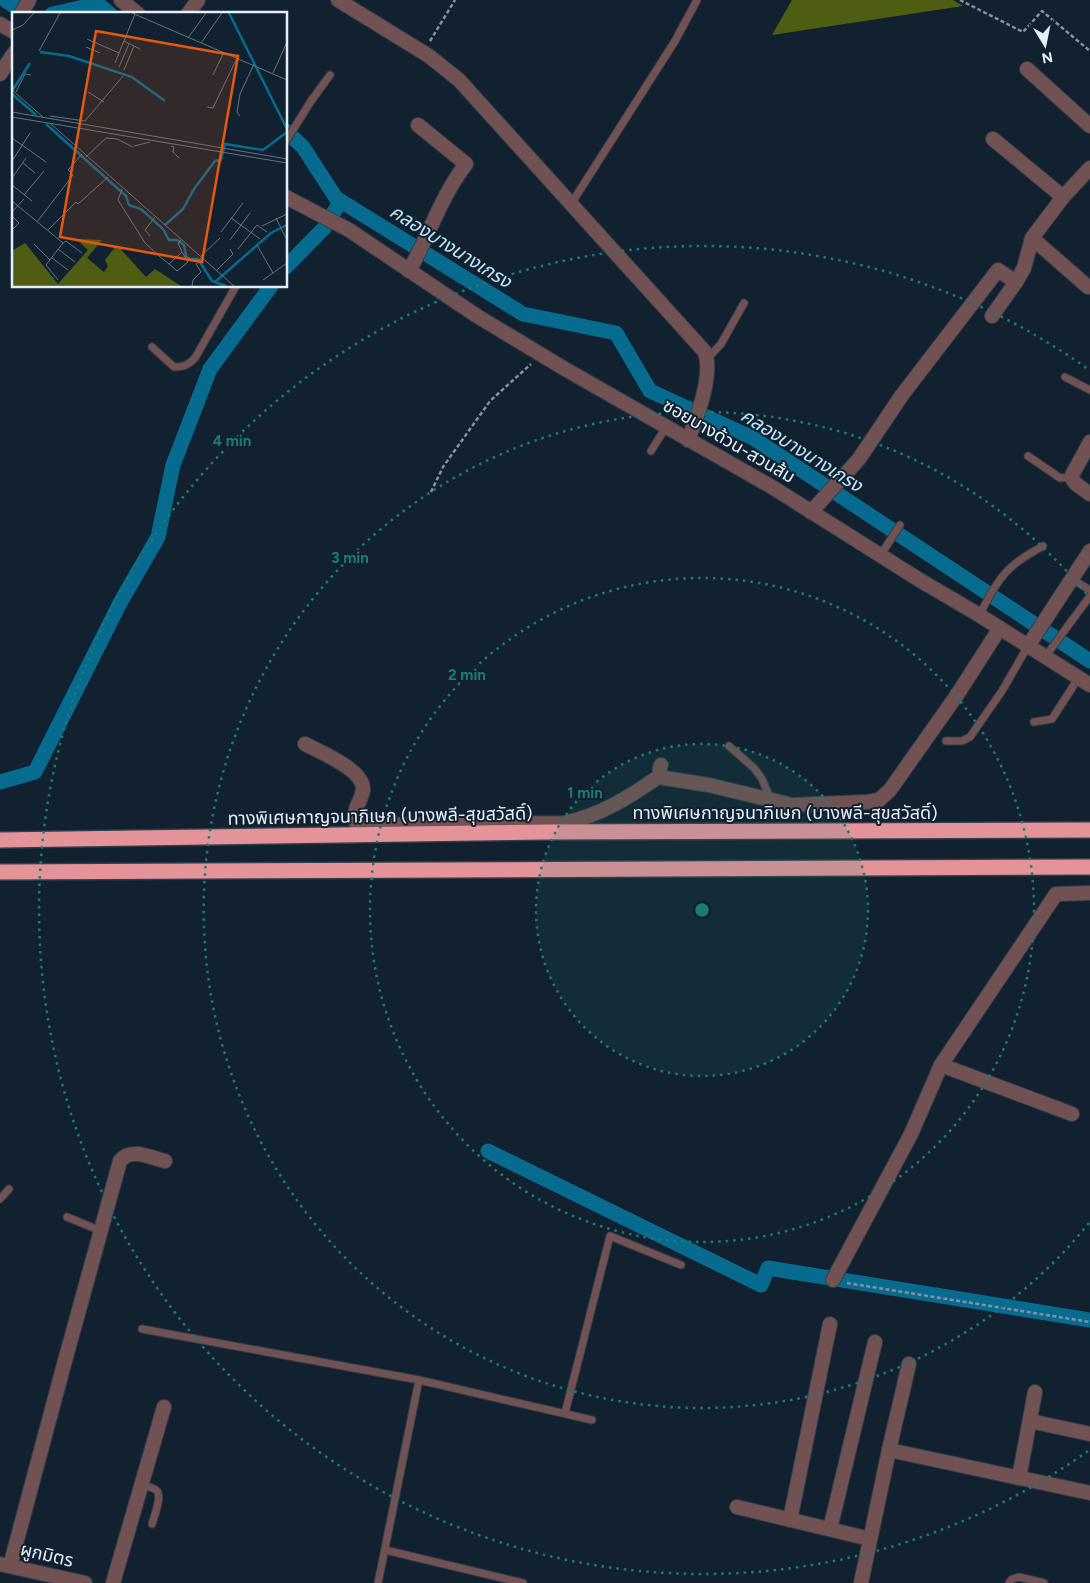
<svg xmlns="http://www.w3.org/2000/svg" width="1090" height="1583" font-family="Figtree,'Noto Sans Thai',sans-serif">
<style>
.forest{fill:#4f5d12}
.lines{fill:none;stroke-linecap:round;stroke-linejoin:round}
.canal{stroke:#076b8f;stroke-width:15}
.service-casing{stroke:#303e4c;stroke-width:9}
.minor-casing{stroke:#303e4c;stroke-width:16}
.motorway-casing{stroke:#303e4c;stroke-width:18}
.path{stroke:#85929e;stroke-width:2.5;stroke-dasharray:4 2.5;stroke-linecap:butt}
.service{stroke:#715152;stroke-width:7}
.minor{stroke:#715152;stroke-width:14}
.motorway{stroke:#e49398;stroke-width:15}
.ring{fill:none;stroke:#1a7c75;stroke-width:2.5;stroke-dasharray:2.5 5}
.labels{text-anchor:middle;stroke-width:4;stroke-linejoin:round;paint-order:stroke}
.street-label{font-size:18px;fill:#e5eff9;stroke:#122130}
.water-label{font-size:19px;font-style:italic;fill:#bce5fa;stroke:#122130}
.inset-river{fill:none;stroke:#076b8f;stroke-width:2.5}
.inset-road{fill:none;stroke:#667380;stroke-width:1}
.view{fill:#e8590c;fill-opacity:0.15;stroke:#e8590c;stroke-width:2.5}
.inset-edge{fill:none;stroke:#e5eff9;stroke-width:2.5}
.centre{fill:#1a7c75;stroke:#122130;stroke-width:2.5}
.ring-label{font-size:15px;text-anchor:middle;font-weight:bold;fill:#1a7c75;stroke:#122130;stroke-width:4;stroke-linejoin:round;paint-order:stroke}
</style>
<rect width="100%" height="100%" fill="#122130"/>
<path class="forest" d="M 792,0 L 953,0 L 963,6 L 772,35 Z"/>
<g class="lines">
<g class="canal">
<path d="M 5,0 L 26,14"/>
<path d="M 52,14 L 98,4 L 110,14"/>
<path d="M 286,131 L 303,147 L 336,198 L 523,314 L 616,333 L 650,391 L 753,438 L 1090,661"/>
<path d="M 286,267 L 324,228 L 341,201"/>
<path d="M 0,782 L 35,772 L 120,603 L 158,537 L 173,465 L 210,369 L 271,286"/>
<path d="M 488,1151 L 761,1285 L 768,1268 L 1090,1320"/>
</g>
<defs>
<g id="service">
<path d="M 286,141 L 311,101 L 330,75"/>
<path d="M 571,204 L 675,41 L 697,0"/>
<path d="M 152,347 L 174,367 C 184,367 188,365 195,358 L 236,286"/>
<path d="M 707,359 L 721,344 L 744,303"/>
<path d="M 1065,377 L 1090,390"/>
<path d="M 651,451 L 666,427"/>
<path d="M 1028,456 L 1060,478 L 1071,477"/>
<path d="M 880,556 L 900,525"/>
<path d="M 1072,579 L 1090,590"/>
<path d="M 979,615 C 985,605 990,594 997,584 C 1008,566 1025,556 1043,546"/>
<path d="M 1045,657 L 1090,596"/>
<path d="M 1034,722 L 1052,719 L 1079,677"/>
<path d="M 946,741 L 962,741 L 970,737 L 1002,691 L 1028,646"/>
<path d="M 729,746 L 754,768 L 762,779 L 771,800"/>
<path d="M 0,1199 L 9,1189"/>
<path d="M 67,1217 L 101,1231"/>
<path d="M 142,1329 L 419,1380 L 592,1420"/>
<path d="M 565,1413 L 610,1236 L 681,1265"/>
<path d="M 142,1485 C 146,1487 154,1487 157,1491 C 162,1497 154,1517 152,1524"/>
<path d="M 385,1550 L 523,1583"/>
<path d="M 378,1583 L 419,1380"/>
<path d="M 1009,1583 L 1012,1579 L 1019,1577 L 1044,1583"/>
</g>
<g id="minor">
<path d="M 121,0 L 138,14"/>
<path d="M 338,0 L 429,56 L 459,80 L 705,352 C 713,375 697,418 688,440"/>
<path d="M 21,14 L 29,0"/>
<path d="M 188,14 L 198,0"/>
<path d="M 0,24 L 14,32"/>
<path d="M 1027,69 L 1090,126"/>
<path d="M 0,74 L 14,53"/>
<path d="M 993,139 L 1063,197"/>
<path d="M 286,197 L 349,230 L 477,316 L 565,369 L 772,487 L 918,579 L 979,615 L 1090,685"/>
<path d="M 1032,238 L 1088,287"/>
<path d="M 409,271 C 429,236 441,196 466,164 L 418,125"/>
<path d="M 992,316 L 1016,282"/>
<path d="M 1090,442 L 1071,477 L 1076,484 L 1090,494"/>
<path d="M 811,512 L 859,459 L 902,395 L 998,270 L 1016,282 L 1024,268 L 1032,238 L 1063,197 L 1090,168"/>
<path d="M 1028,646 L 1090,551"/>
<path d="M 305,744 C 320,752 365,770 363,790 C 361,803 352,808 356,823 L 361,825 L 564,823 C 600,816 631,796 661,775"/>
<path d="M 661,765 C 659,771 659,774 664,778 L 709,785 L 792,805 L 867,802 L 879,800 L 890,790 L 957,695 L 1000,628"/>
<path d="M 941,1065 L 1072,1114"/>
<path d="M 833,1280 L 911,1134 L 941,1065 L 1056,894 L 1090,893"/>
<path d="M 1030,1421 L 1090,1434"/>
<path d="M 889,1450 L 1090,1493"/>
<path d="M 1019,1478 L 1035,1392"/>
<path d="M 737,1507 L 870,1539"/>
<path d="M 790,1520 L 830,1324"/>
<path d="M 830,1529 L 875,1342"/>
<path d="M 0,1564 L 85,1583"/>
<path d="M 10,1566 L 63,1368 L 120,1161 C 131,1147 151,1158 165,1161"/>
<path d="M 113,1583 L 164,1407"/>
<path d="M 861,1583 L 889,1450 L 909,1364"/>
</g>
<g id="motorway">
<path d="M 0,840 L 546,832 L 1090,830"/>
<path d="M 0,872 L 1090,867"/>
</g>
</defs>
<use href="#service" class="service-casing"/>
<use href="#minor" class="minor-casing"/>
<use href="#motorway" class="motorway-casing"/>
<g class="path">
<path d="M 960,0 L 1023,32 L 1042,11 L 1090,51"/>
<path d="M 430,41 L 455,0"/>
<path d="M 431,492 L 443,467 L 490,401 L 531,364"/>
<path d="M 847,1283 L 1090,1322"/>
</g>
<use href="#service" class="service"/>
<use href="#minor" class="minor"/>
<use href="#motorway" class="motorway"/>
</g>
<circle cx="702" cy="910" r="166" fill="#1a7c75" fill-opacity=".12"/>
<g class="ring">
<circle cx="702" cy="910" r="166"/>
<circle cx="702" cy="910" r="332"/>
<path d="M1089 1223A498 498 0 1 1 1089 597"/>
<path d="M1088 1451A664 664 0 1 1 1088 369"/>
</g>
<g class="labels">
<g class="street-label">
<text transform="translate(729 441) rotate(30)" y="6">ซอยบางด้วน-สวนส้ม</text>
<text x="785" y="819">ทางพิเศษกาญจนาภิเษก (บางพลี-สุขสวัสดิ์)</text>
<text transform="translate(380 816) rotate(-1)" y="6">ทางพิเศษกาญจนาภิเษก (บางพลี-สุขสวัสดิ์)</text>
<text transform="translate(47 1555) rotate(13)" y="6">ผูกมิตร</text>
</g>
<g class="water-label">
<text transform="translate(451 246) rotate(32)" y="7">คลองบางนางเกรง</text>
<text transform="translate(802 450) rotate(32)" y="7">คลองบางนางเกรง</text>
</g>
</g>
<g transform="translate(12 12)">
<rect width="275" height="275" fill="#122130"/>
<path d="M 64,227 L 90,228 L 75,246 L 92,260 L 96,254 L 93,248 L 105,233 L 134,265 L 143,257 L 169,274 L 0,274 L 0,239 L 13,231 L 46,272 L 76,238 Z" fill="#4f5d12"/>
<path class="inset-river" d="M 217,1 L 275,117M 28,40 L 57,44 L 120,65 L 153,89M 0,79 L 18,51M 0,82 L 24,103M 34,112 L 114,184 L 117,193 L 129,197 L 151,217 L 157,228 L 165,228 L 172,233 L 174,244 L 177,247 L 186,247 L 200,269 L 214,274M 153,213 L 171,197 L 182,177 L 203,149 L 209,148 L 213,132 L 251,138 L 275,120M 203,270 L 259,221 L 275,213"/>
<path class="inset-road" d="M 120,1 L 275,68M 0,18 L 11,13 L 22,1M 176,26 L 194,1M 75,27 L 107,41M 112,29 L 128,37M 189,31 L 210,1M 74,35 L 88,41M 27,39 L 48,1M 103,51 L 123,2M 107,55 L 117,32M 112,58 L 122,34M 261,61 L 275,30M 201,63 L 212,40M 0,78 L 31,105M 4,80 L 13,62 L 19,63M 76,80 L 92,90M 195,95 L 201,96 L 225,46M 0,100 L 275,147M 38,104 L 73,109 L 111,64M 228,104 L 225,100 L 228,82 L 242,52M 0,105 L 275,151M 39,112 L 222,274M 0,126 L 34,150M 122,134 L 138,130M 159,134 L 162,135 L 161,140 L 167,146M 74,145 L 94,126 L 105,127 L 121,135M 0,149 L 18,121M 11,151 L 23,161M 0,166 L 14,146M 0,173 L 20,189M 110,177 L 106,188 L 133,231 L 147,244 L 157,252 L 165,259 L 176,250 L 170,240 L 157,252M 12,183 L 32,159M 0,189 L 51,231 L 34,253 L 46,268M 0,200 L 12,187M 0,204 L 7,211 L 0,218M 219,206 L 248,227M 264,206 L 275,228M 25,210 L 61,163 L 56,158 L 70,142M 250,214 L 275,202M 36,218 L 64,190 L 66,192 L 96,165M 209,220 L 231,191M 138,224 L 133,218 L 143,205M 170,227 L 166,231 L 170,240M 218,228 L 238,201M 51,231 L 54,229 L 70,241M 22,232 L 38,248M 245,233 L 261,261M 46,237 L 63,250M 226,237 L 245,213 L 255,220M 188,245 L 208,226M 40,246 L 56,258M 204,259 L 221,242 L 218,237M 251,268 L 275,251M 180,274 L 181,268 L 189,260 L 184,252 L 189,246"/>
<path class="view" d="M 84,19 L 226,44 L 190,250 L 48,225 Z"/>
<rect width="275" height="275" class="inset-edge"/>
</g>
<circle cx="702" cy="910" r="8" class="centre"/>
<g class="ring-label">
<text x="232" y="446">4 min</text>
<text x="350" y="563">3 min</text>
<text x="467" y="680">2 min</text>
<text x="585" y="798">1 min</text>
</g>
<g transform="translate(1045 45) rotate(170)" stroke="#122130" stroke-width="4" paint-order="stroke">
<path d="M0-4L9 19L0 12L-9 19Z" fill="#e5eff9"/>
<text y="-8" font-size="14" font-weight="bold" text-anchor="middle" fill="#e5eff9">N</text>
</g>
</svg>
